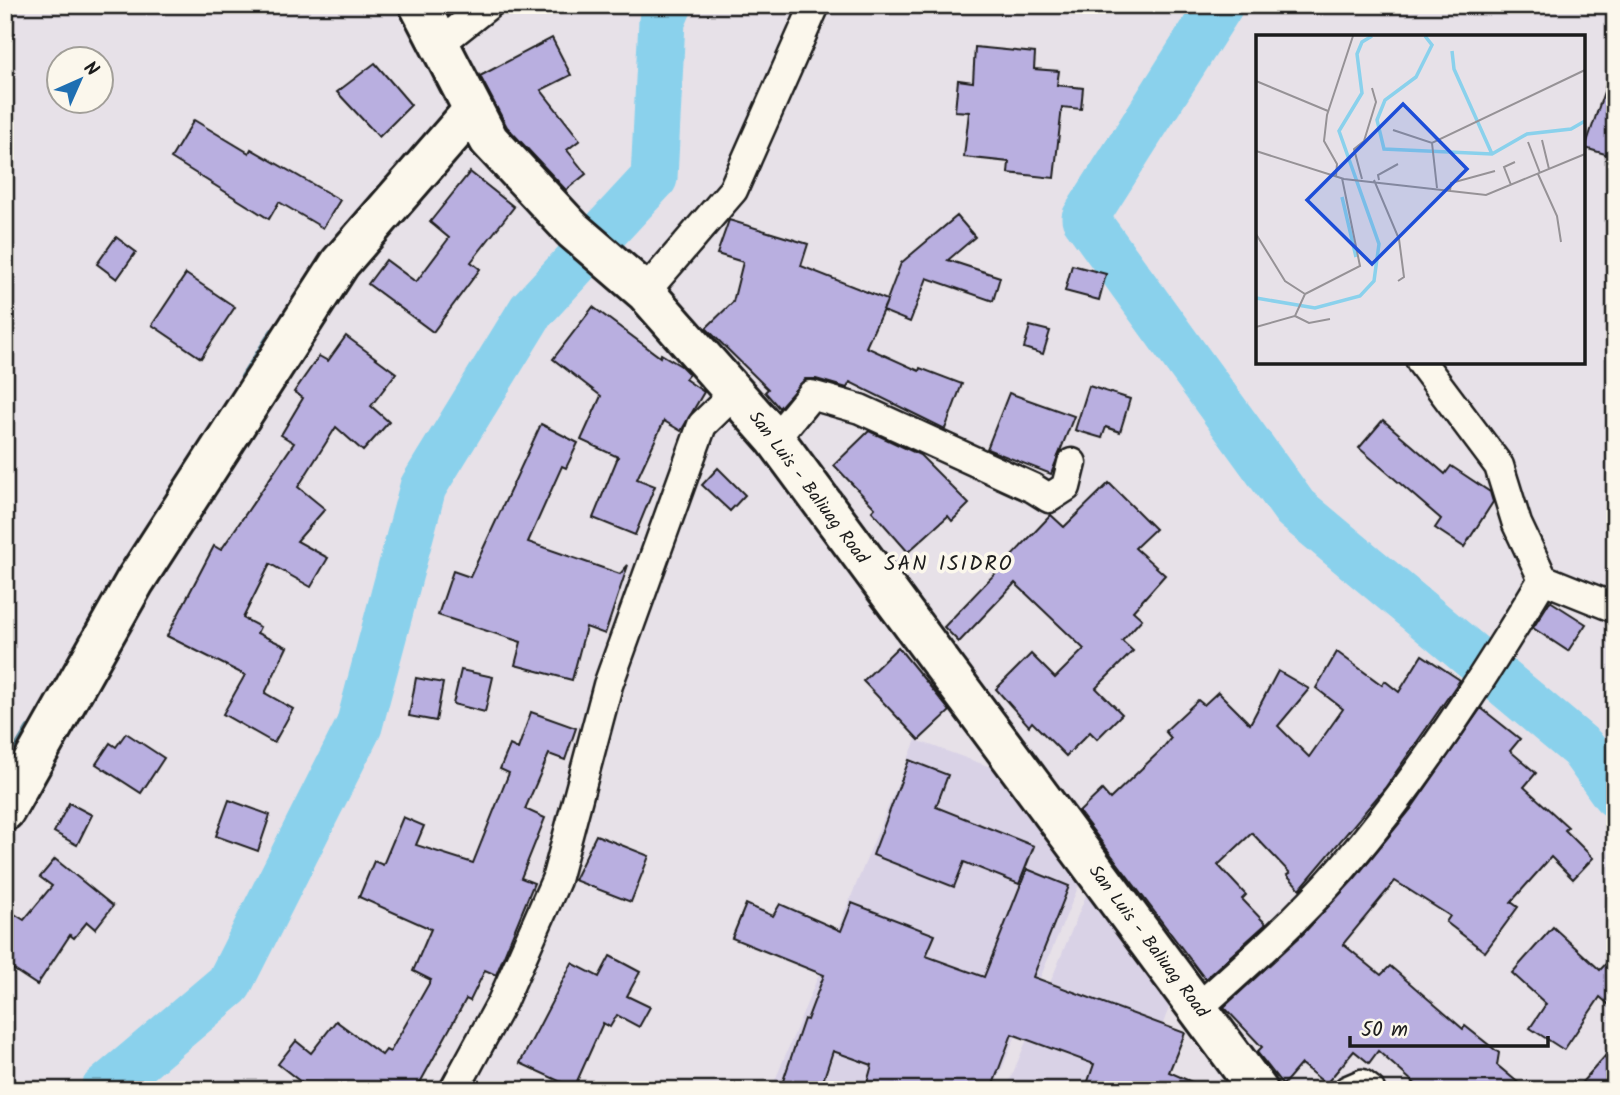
<svg xmlns="http://www.w3.org/2000/svg" width="1620" height="1095" font-family="Kalam,sans-serif">
<style>
.built{fill:#d9d2e6}
.lines{fill:none;stroke-linecap:round;stroke-linejoin:round}
.stream{stroke:#5e8999;stroke-width:8}
.river{stroke:#8ad1ec;stroke-width:47}
.building{fill:#b9afe0;stroke:#1c1c1c;stroke-width:2}
.street-casing{stroke:#1c1c1c;stroke-width:33}
.secondary-casing{stroke:#1c1c1c;stroke-width:44}
.street{stroke:#fbf7ec;stroke-width:28}
.secondary{stroke:#fbf7ec;stroke-width:38}
.labels{text-anchor:middle;stroke-width:7;stroke-linejoin:round;paint-order:stroke}
.street-label{font-size:18px;fill:#1c1c1c;stroke:#fbf7ec}
.quarter-label{font-size:21px;letter-spacing:2px;fill:#1c1c1c;stroke:#fbf7ec}
.inset-river{fill:none;stroke:#8ad1ec;stroke-width:3.5}
.inset-road{fill:none;stroke:#969296;stroke-width:2}
.view{fill:#1d4ed8;fill-opacity:0.15;stroke:#1d4ed8;stroke-width:3.5}
.inset-edge{fill:none;stroke:#1c1c1c;stroke-width:3.5}
</style>
<rect width="100%" height="100%" fill="#e7e1e8"/>
<filter id="ink" filterUnits="userSpaceOnUse"><feTurbulence type="fractalNoise" baseFrequency=".0143" numOctaves="2"/><feDisplacementMap in="SourceGraphic" scale="14" xChannelSelector="R" yChannelSelector="G"/><feConvolveMatrix kernelMatrix="1 2 1 2 8 2 1 2 1" color-interpolation-filters="sRGB"/></filter>
<g filter="url(#ink)">
<g class="built">
<path d="M 916,740 L 996,769 L 1082,878 L 993,1090 L 771,1090 Z"/>
<path d="M 1089,888 L 1176,989 L 1138,1090 L 1006,1090 Z"/>
</g>
<g class="lines">
<g class="stream">
<path d="M 244,377 L 273,332"/>
<path d="M 5,769 L 29,729"/>
</g>
<g class="river">
<path d="M 1220,5 L 1085,218 L 1295,508 L 1582,748 L 1615,794"/>
<path d="M 104,1090 L 229,984 L 359,726 L 423,487 L 531,311 L 654,178 L 662,21 L 669,5"/>
</g>
</g>
<g class="building">
<path d="M 552,38 L 571,75 L 541,90 L 580,140 L 567,150 L 586,174 L 566,190 L 507,127 L 480,76 Z"/>
<path d="M 975,47 L 1035,53 L 1034,69 L 1059,71 L 1057,85 L 1083,88 L 1081,109 L 1062,107 L 1054,178 L 1008,173 L 1009,162 L 964,157 L 969,112 L 955,111 L 958,80 L 973,82 Z"/>
<path d="M 375,63 L 411,105 L 379,137 L 337,92 Z"/>
<path d="M 1611,71 L 1615,71 L 1615,157 L 1585,148 Z"/>
<path d="M 194,120 L 249,153 L 251,149 L 340,200 L 323,228 L 279,202 L 269,219 L 171,158 Z"/>
<path d="M 470,172 L 514,207 L 471,262 L 480,269 L 433,332 L 368,284 L 386,260 L 416,282 L 449,238 L 430,222 Z"/>
<path d="M 957,216 L 975,237 L 948,260 L 1000,277 L 993,301 L 927,278 L 910,322 L 883,311 L 887,301 L 866,347 L 919,371 L 920,368 L 962,384 L 945,429 L 850,382 L 847,388 L 816,379 L 805,379 L 779,408 L 765,392 L 768,389 L 706,328 L 733,302 L 743,262 L 717,254 L 729,220 L 808,244 L 801,266 L 887,300 L 901,263 Z"/>
<path d="M 116,237 L 136,252 L 117,279 L 97,264 Z"/>
<path d="M 1072,265 L 1106,274 L 1099,300 L 1065,291 Z"/>
<path d="M 186,274 L 235,307 L 201,358 L 152,325 Z"/>
<path d="M 593,307 L 660,357 L 661,354 L 681,366 L 689,374 L 685,379 L 704,392 L 681,431 L 664,421 L 637,479 L 655,486 L 635,535 L 593,518 L 618,457 L 581,440 L 601,396 L 553,359 Z"/>
<path d="M 1030,326 L 1050,331 L 1043,354 L 1024,348 Z"/>
<path d="M 346,336 L 396,373 L 371,406 L 389,422 L 363,451 L 336,427 L 298,487 L 325,509 L 297,541 L 328,558 L 311,587 L 270,564 L 243,618 L 260,627 L 257,633 L 287,647 L 265,693 L 293,709 L 274,743 L 223,714 L 245,675 L 167,636 L 214,546 L 221,550 L 294,443 L 281,435 L 303,398 L 294,392 L 319,356 L 328,361 Z"/>
<path d="M 1089,386 L 1130,399 L 1120,432 L 1106,427 L 1102,438 L 1075,430 Z"/>
<path d="M 1009,393 L 1074,416 L 1051,474 L 987,449 Z"/>
<path d="M 1383,420 L 1445,474 L 1451,466 L 1490,492 L 1493,502 L 1464,547 L 1435,528 L 1441,519 L 1359,448 Z"/>
<path d="M 541,424 L 578,443 L 566,468 L 562,466 L 528,542 L 620,574 L 628,565 L 605,634 L 586,627 L 572,680 L 515,665 L 521,642 L 438,615 L 453,571 L 470,577 Z"/>
<path d="M 869,431 L 920,455 L 969,504 L 952,521 L 948,516 L 908,552 L 872,511 L 875,508 L 834,465 Z"/>
<path d="M 718,468 L 745,495 L 730,511 L 702,485 Z"/>
<path d="M 1109,483 L 1155,529 L 1135,548 L 1165,575 L 1133,611 L 1142,619 L 1122,641 L 1133,651 L 1096,688 L 1122,714 L 1097,739 L 1090,732 L 1066,756 L 1032,722 L 1029,726 L 996,689 L 1031,654 L 1055,678 L 1084,649 L 1015,583 L 959,642 L 944,627 L 1051,515 L 1064,527 Z"/>
<path d="M 1550,601 L 1586,624 L 1568,651 L 1533,628 Z"/>
<path d="M 898,647 L 950,711 L 919,740 L 863,681 Z"/>
<path d="M 1337,652 L 1382,685 L 1385,681 L 1399,692 L 1422,655 L 1460,680 L 1385,788 L 1300,889 L 1287,875 L 1290,873 L 1252,833 L 1218,865 L 1246,895 L 1242,899 L 1266,924 L 1205,979 L 1079,812 L 1102,790 L 1110,799 L 1162,749 L 1171,738 L 1165,731 L 1198,700 L 1204,705 L 1218,692 L 1250,724 L 1278,671 L 1309,689 L 1278,726 L 1309,757 L 1343,709 L 1316,688 Z"/>
<path d="M 461,670 L 493,677 L 485,712 L 453,704 Z"/>
<path d="M 416,678 L 443,683 L 436,721 L 409,716 Z"/>
<path d="M 1481,708 L 1520,739 L 1510,751 L 1536,773 L 1524,787 L 1568,827 L 1565,830 L 1593,858 L 1573,879 L 1551,857 L 1511,902 L 1518,907 L 1485,952 L 1446,922 L 1450,916 L 1395,881 L 1343,944 L 1381,975 L 1390,966 L 1463,1029 L 1465,1026 L 1499,1053 L 1497,1065 L 1527,1090 L 1422,1090 L 1378,1051 L 1369,1063 L 1354,1051 L 1326,1084 L 1301,1064 L 1283,1085 L 1257,1052 L 1262,1047 L 1224,1007 L 1303,934 L 1355,878 L 1411,809 Z"/>
<path d="M 531,712 L 576,728 L 565,760 L 549,754 L 525,809 L 545,818 L 521,878 L 534,883 L 496,975 L 485,970 L 470,1001 L 466,999 L 416,1090 L 311,1090 L 278,1064 L 296,1041 L 311,1053 L 336,1021 L 382,1055 L 386,1050 L 390,1052 L 431,980 L 413,971 L 431,929 L 359,897 L 374,861 L 383,865 L 403,817 L 424,826 L 416,845 L 473,863 L 509,773 L 500,769 L 510,745 L 518,749 Z"/>
<path d="M 126,733 L 164,758 L 141,793 L 96,764 L 110,743 L 116,747 Z"/>
<path d="M 909,760 L 948,775 L 936,807 L 1034,846 L 1019,884 L 964,862 L 954,887 L 873,855 Z"/>
<path d="M 229,800 L 270,815 L 258,851 L 216,836 Z"/>
<path d="M 69,803 L 92,815 L 77,845 L 54,832 Z"/>
<path d="M 596,835 L 649,856 L 631,902 L 574,880 Z"/>
<path d="M 55,859 L 113,906 L 95,929 L 87,922 L 74,938 L 70,935 L 37,985 L 5,964 L 5,908 L 24,920 L 52,886 L 40,877 Z"/>
<path d="M 1027,869 L 1069,886 L 1033,977 L 1185,1033 L 1169,1072 L 1210,1090 L 1085,1090 L 1094,1064 L 1012,1034 L 991,1090 L 865,1090 L 872,1065 L 833,1051 L 820,1090 L 780,1090 L 804,1019 L 807,1020 L 824,975 L 732,938 L 746,904 L 773,916 L 780,904 L 841,931 L 852,903 L 935,935 L 926,956 L 984,977 Z"/>
<path d="M 1553,927 L 1600,970 L 1615,954 L 1615,1010 L 1600,997 L 1564,1050 L 1530,1028 L 1546,1004 L 1512,973 Z"/>
<path d="M 610,956 L 640,972 L 627,996 L 650,1007 L 639,1027 L 617,1015 L 610,1027 L 603,1023 L 574,1088 L 520,1063 L 572,963 L 599,977 Z"/>
<path d="M 1615,1045 L 1615,1090 L 1575,1090 Z"/>
</g>
<g class="lines">
<defs>
<g id="street">
<path d="M 439,44 L 488,5"/>
<path d="M 645,292 L 733,190 L 815,5"/>
<path d="M 1421,362 L 1499,466 L 1517,524 L 1543,579 L 1615,608"/>
<path d="M 775,439 L 811,395 L 860,409 L 1033,488 L 1049,498 L 1066,487 L 1072,463"/>
<path d="M 1199,1007 C 1249,963 1300,917 1343,867 C 1419,778 1483,679 1543,579"/>
<path d="M 454,1090 L 502,1002 L 556,880 L 608,685 L 702,425 L 736,392"/>
<path d="M 1348,1090 L 1362,1084 L 1370,1090"/>
</g>
<g id="secondary">
<path d="M 419,5 L 489,140 L 573,230 L 645,292 L 775,439 L 1258,1090"/>
<path d="M 5,811 L 135,581 L 340,263 L 473,110"/>
</g>
</defs>
<use href="#street" class="street-casing"/>
<use href="#secondary" class="secondary-casing"/>
<use href="#street" class="street"/>
<use href="#secondary" class="secondary"/>
</g>
</g>
<g class="labels">
<g class="street-label">
<text transform="translate(809 487) rotate(53)" y="6">San Luis - Baliuag Road</text>
<text transform="translate(1149 941) rotate(53)" y="6">San Luis - Baliuag Road</text>
</g>
<g class="quarter-label">
<text x="949" y="570">SAN ISIDRO</text>
</g>
</g>
<g transform="translate(1256 35)">
<rect width="329" height="329" fill="#e7e1e8"/>
<path class="inset-river" d="M 169,1 L 176,10 L 160,42 L 129,65 L 121,85 L 128,114 L 236,119 L 271,99 L 315,94 L 329,86M 196,16 L 198,34 L 236,119M 86,162 L 100,222M 0,263 L 59,273 L 104,261 L 118,246 L 123,209 L 83,96 L 106,58 L 101,19 L 106,7 L 116,1"/>
<path class="inset-road" d="M 0,46 L 72,76M 137,95 L 176,108 L 329,35M 286,105 L 293,134M 272,107 L 284,138M 176,108 L 181,153M 0,116 L 88,144 L 230,160 L 329,119M 282,139 L 301,181 L 305,207M 80,141 L 81,129 L 68,106 L 71,80 L 97,1M 106,144 L 98,114 L 108,106 L 120,67 L 116,53M 118,145 L 143,204 L 148,242 L 142,246M 123,145 L 122,140 L 142,129M 255,150 L 248,132 L 259,127M 194,156 L 195,148 L 239,136M 0,199 L 29,246 L 49,259M 39,281 L 53,288 L 74,284M 0,292 L 39,281 L 49,259 L 104,231 L 86,143"/>
<path class="view" d="M 147,69 L 211,134 L 116,229 L 51,165 Z"/>
<rect width="329" height="329" class="inset-edge"/>
</g>
<rect width="1620" height="1095" fill="none" stroke="#fbf7ec" stroke-width="28"/>
<rect x="14" y="14" width="1592" height="1067" fill="none" stroke="#1c1c1c" stroke-width="2.5" filter="url(#ink)"/>
<g transform="translate(80 80) rotate(45)"><circle r="33" fill="#fbf7ec" stroke="#a29f99" stroke-width="2"/>
<path d="M0-5L12 26L0 18L-12 26Z" fill="#1f6fb2"/>
<text y="-10" font-size="19" font-weight="bold" text-anchor="middle" fill="#1c1c1c">N</text>
</g>
<path d="M1350 1036v10h198v-10" fill="none" stroke="#1c1c1c" stroke-width="3.5"/>
<text x="1361" y="1036" font-size="21" fill="#1c1c1c" stroke="#fbf7ec" stroke-width="5" paint-order="stroke">50 m</text>
</svg>
